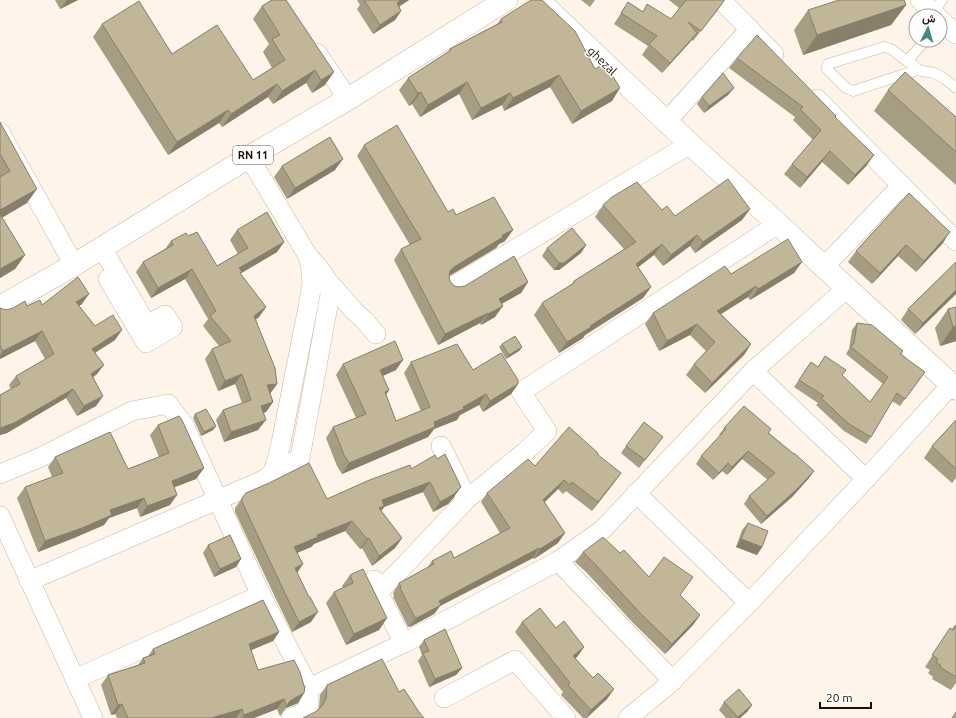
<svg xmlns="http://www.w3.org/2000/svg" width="956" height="718" font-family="Ubuntu,Vazirmatn,sans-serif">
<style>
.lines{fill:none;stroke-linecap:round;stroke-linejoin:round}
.service-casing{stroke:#ccb59b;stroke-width:11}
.minor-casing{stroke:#ccb59b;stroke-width:20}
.secondary-casing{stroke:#ccb59b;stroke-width:23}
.primary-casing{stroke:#ccb59b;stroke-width:23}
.service{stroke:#fff;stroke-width:10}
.minor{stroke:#fff;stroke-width:19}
.secondary{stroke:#fff;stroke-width:22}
.primary{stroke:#fff;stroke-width:22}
.wall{fill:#a69d83}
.shaded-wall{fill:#877f6a}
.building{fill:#c1b698;stroke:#877f6a}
.labels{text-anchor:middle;stroke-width:3;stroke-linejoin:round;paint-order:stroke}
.shield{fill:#fff;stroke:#5d5851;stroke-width:1}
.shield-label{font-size:11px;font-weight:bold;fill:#181007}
.street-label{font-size:12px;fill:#181007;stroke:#fff}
</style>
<rect width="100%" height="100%" fill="#fef4ea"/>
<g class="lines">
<defs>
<g id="service">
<path d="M 933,12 L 942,0"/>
<path d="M 907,61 L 916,67 L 917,70 L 853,91 L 846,88 L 827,69 L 827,66 L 828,64 L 884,47 L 891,49 L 907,61 L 926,40"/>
<path d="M 917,70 L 934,73 L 945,79 L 956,88"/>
</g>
<g id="minor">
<path d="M 721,0 L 774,54"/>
<path d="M 920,0 L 937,16"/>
<path d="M 940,19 L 956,34"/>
<path d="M 317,53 L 348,99"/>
<path d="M 817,99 L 956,241"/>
<path d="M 666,122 L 750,29"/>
<path d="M 0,132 L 74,265"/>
<path d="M 102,248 L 147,325 L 165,315 L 173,327 L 146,343 L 108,279 L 117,274"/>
<path d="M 824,267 L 902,185"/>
<path d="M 327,280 L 354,311 L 364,320 L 376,334"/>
<path d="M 452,287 L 690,144"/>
<path d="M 753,371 L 866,479"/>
<path d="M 441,446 L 467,499"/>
<path d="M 272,473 L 300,458 L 330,295 C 329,277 320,269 309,257"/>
<path d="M 0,474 L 39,458 L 132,411 L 168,404 L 184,425 L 261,595 L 309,688 L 309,704 L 306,711 L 291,718"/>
<path d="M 636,493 L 749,603"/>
<path d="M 0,516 L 93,718"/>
<path d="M 558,561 L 673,681"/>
<path d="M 374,580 L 378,592 L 404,643"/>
<path d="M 29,581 L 217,500 L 257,483 L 265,479 L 272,473 L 276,464 L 281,443 L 308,307 L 312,284 L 311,269 L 308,256 L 249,157"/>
<path d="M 378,592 L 404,566 L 467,499 L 526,451 L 547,431 L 521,392 L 778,224"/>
<path d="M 75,679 L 261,595"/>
<path d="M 309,688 L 404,643 L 558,561 L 602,530 L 753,371 L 846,289"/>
<path d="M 444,698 L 515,660 L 566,718"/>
<path d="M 628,718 L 667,686 L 749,603 L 866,479 L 951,385"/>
</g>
<path id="secondary" d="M 538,0 L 690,144 L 778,224 L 824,267 L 956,389"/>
<path id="primary" d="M 0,307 L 74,265 L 249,157 L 348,99 L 506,0"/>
</defs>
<use href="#service" class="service-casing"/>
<use href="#minor" class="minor-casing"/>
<use href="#secondary" class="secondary-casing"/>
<use href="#primary" class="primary-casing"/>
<use href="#service" class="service"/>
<use href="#minor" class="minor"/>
<use href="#secondary" class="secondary"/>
<use href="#primary" class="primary"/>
</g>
<g class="wall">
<path d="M 55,0 L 78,0 L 60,9 Z"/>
<path d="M 272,0 L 325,85 L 312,93 L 306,83 L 273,104 L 268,97 L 222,127 L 219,123 L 168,155 L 93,37 L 102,24 L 172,54 L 253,80 L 272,68 L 263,52 L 269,44 L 253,19 L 262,6 Z"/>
<path d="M 357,0 L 409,0 L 399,7 L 401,11 L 395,20 L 373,34 L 357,9 L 360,5 Z"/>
<path d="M 581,0 L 595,0 L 590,7 Z"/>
<path d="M 669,0 L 724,0 L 724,1 L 693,41 L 692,40 L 662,73 L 642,55 L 648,46 L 614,24 L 628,2 L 642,11 L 671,19 L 679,8 Z"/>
<path d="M 906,5 L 891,25 L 803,55 L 794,30 L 808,10 Z"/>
<path d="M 501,19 L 612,101 L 572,124 L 550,87 L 504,111 L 502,105 L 472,120 L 459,94 L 420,117 L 412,104 L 409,106 L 399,90 L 408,78 L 448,52 L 450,49 L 497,24 Z"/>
<path d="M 737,58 L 835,117 L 867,165 L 848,185 L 822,162 L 800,188 L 784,174 L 792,164 L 813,140 L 793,120 L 795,117 L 729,68 Z"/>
<path d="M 888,90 L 956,117 L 956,185 L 874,111 Z"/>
<path d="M 728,95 L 704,113 L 697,104 L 702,97 Z"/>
<path d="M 0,122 L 27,203 L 2,217 L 25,255 L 15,269 L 0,278 Z"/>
<path d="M 364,145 L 448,212 L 505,241 L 499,244 L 496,248 L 449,276 L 450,281 L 454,286 L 459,287 L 528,282 L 521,293 L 501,304 L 495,317 L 481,325 L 480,323 L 438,345 L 394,260 L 401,249 L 410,245 L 357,156 Z"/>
<path d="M 282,166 L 335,170 L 287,199 L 274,177 Z"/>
<path d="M 909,193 L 943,243 L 916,272 L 898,256 L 872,284 L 848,262 L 856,251 Z"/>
<path d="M 603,205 L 662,210 L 675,216 L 750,209 L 742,220 L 695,253 L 690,246 L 663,266 L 654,255 L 638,267 L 651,287 L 643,298 L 585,335 L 583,338 L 559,353 L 534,315 L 542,303 L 572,284 L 574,281 L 624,249 L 595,217 Z"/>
<path d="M 237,230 L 284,242 L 277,252 L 240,274 L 266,307 L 259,317 L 255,320 L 277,384 L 270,393 L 273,402 L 266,412 L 263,413 L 258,430 L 224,442 L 216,420 L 223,410 L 242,403 L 235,384 L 218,391 L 205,359 L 212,349 L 219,346 L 203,326 L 208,319 L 185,279 L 151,298 L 136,272 L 143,262 L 165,249 L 171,241 L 188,236 L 217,266 L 238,254 L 230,240 Z"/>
<path d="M 586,245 L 581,253 L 559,270 L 554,270 L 542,256 L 547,248 Z"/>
<path d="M 802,262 L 794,273 L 750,300 L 748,297 L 721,314 L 751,344 L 744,355 L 705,393 L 686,375 L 694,364 L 706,351 L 690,335 L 659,351 L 645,324 L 653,313 L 731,274 Z"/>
<path d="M 956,262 L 956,294 L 915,334 L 901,320 L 908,309 Z"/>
<path d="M 82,304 L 79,306 L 95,326 L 115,340 L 95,353 L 97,374 L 93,377 L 103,396 L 96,406 L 77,416 L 66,398 L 7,433 L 0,435 L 0,395 L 11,389 L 9,385 L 16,376 L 45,359 L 35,341 L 0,359 L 0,308 L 6,310 L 27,306 Z"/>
<path d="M 956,307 L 956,341 L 940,346 L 935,328 L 948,309 Z"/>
<path d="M 857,323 L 903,351 L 901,355 L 925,372 L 900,406 L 892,401 L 871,437 L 866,444 L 844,431 L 816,405 L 818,403 L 794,387 L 811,362 L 818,367 L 842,375 L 870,402 L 883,384 L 846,354 L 849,349 L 852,330 Z"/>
<path d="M 502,344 L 522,347 L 519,351 L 506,359 L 499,347 Z"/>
<path d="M 411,362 L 473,370 L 518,384 L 511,394 L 483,412 L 479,405 L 460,415 L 457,420 L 434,429 L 428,437 L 342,474 L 337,466 L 326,438 L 333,427 L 356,418 L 336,375 L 343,364 L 396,370 L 383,376 L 389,390 L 386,395 L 396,421 L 421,411 L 404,373 Z"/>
<path d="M 195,414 L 216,426 L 213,430 L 201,436 L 193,418 Z"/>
<path d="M 956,420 L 956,478 L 952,483 L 924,458 L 932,446 Z"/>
<path d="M 158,425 L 204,468 L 196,479 L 174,487 L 170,505 L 140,517 L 137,508 L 109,518 L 104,525 L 74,538 L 38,552 L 17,498 L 25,487 L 52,477 L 48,467 L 55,457 L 128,469 L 159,457 L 150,435 Z"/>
<path d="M 724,428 L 769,433 L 814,471 L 809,478 L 792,497 L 761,524 L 744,504 L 749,496 L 768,480 L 742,459 L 727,475 L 722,471 L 713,480 L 696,464 L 701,456 L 720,436 L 719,435 Z"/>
<path d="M 663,437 L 639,468 L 621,453 L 626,446 Z"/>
<path d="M 597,455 L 621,473 L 592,511 L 566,491 L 563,494 L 558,489 L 545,502 L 558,543 L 534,559 L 533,558 L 440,606 L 434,614 L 410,627 L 410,626 L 408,627 L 393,597 L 394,596 L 393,593 L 399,583 L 427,568 L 432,561 L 454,558 L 500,533 L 481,502 L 487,493 L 535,466 Z"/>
<path d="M 411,469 L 454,497 L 448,504 L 433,512 L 423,492 L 384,507 L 381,511 L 402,538 L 395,548 L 372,566 L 362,548 L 360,549 L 345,531 L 314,544 L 311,547 L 297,553 L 303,564 L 297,573 L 311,622 L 292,632 L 274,595 L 235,512 L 235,508 L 246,493 L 327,499 Z"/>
<path d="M 748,523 L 762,547 L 757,555 L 736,547 L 742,530 Z"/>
<path d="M 208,545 L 241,559 L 236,567 L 214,577 L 203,553 Z"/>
<path d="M 583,552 L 620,553 L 649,577 L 680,595 L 700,615 L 693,625 L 665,654 L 634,624 L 587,573 L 575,562 Z"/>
<path d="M 350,575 L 387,618 L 379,630 L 346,645 L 326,603 L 334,592 L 343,588 L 342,586 Z"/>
<path d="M 522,622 L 556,628 L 584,647 L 577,657 L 575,659 L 593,678 L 614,689 L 607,699 L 587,718 L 583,718 L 561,695 L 563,692 L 515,632 Z"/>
<path d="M 956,624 L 956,683 L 951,690 L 932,679 L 933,677 L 928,673 L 930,670 L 925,667 L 950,628 L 952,629 Z"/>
<path d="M 279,632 L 273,641 L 251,650 L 258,670 L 304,693 L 298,703 L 286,708 L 280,716 L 277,709 L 254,718 L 117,718 L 115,714 L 111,715 L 101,685 L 108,675 L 138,665 L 143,658 L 148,656 L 153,649 Z"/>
<path d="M 424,640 L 462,668 L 456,675 L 429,687 L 418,661 L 422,655 L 419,647 Z"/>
<path d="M 327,685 L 399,692 L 419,712 L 317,711 L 319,708 L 320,695 Z"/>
<path d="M 724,702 L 752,705 L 747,712 L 740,718 L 726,718 L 719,710 Z"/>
</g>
<g class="shaded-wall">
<path d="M 67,0 L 78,0 L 60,9 Z"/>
<path d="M 401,0 L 409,0 L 390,12 L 397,3 Z"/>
<path d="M 724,1 L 717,11 L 693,41 L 701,31 Z"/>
<path d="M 906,5 L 891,25 L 803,55 L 817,35 Z"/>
<path d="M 401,11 L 395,20 L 373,34 L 380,25 Z"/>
<path d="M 697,33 L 689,43 L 662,73 L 670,63 Z"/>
<path d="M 315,70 L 306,83 L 273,104 L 282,91 Z"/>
<path d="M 334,72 L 325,85 L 312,93 L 321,80 Z"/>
<path d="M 559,75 L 550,87 L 504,111 L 513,98 Z"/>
<path d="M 467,82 L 459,94 L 420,117 L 428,105 Z"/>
<path d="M 277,84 L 268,97 L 222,127 L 231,114 Z"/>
<path d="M 620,88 L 612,101 L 572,124 L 581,111 Z"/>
<path d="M 734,88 L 728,95 L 704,113 L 709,106 Z"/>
<path d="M 421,92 L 412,104 L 409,106 L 418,93 Z"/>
<path d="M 510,93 L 502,105 L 472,120 L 481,108 Z"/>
<path d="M 228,110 L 219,123 L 168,155 L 177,142 Z"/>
<path d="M 830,151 L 822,162 L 800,188 L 807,177 Z"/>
<path d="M 874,155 L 867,165 L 848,185 L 855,175 Z"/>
<path d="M 343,159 L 335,170 L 287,199 L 295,188 Z"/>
<path d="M 37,189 L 27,203 L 0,219 L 0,210 Z"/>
<path d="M 750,209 L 742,220 L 695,253 L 703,242 Z"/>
<path d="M 513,230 L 505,241 L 499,244 L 496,248 L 446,278 L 450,271 L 454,267 L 502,235 Z"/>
<path d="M 950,232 L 943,243 L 916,272 L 924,261 Z"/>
<path d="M 697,235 L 690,246 L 663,266 L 671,255 Z"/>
<path d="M 284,242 L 277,252 L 241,273 L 235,282 L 239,268 Z"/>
<path d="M 662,244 L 654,255 L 628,275 L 636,264 Z"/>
<path d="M 586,245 L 581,253 L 559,270 L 554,270 L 559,263 Z"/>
<path d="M 906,245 L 898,256 L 872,284 L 880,273 Z"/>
<path d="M 25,255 L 15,269 L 0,278 L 0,269 Z"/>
<path d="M 802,262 L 794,273 L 750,300 L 758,289 Z"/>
<path d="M 192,269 L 185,279 L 151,298 L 158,288 Z"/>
<path d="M 528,282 L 521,293 L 491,310 L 499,299 Z"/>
<path d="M 756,286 L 748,297 L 710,321 L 717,311 Z"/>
<path d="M 651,287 L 643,298 L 585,335 L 583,338 L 559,353 L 567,342 L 590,326 Z"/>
<path d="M 956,290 L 956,294 L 915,334 L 923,323 Z"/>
<path d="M 89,294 L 82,304 L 69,312 L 76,302 Z"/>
<path d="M 503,306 L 495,317 L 481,325 L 488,314 Z"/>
<path d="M 266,307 L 259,317 L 247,327 L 254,316 Z"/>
<path d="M 488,313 L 480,323 L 438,345 L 445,334 Z"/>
<path d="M 697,324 L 690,335 L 659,351 L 667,341 Z"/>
<path d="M 956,326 L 956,341 L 940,346 L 953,327 Z"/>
<path d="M 122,330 L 115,340 L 85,359 L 92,349 Z"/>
<path d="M 42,331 L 35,341 L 0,359 L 0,356 L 3,351 Z"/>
<path d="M 751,344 L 744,355 L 705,393 L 712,383 Z"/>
<path d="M 522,347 L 519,351 L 506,359 L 509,355 Z"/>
<path d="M 403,360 L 396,370 L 373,380 L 380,370 Z"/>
<path d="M 104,365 L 97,374 L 84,384 L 91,374 Z"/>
<path d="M 242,374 L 235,384 L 218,391 L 225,381 Z"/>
<path d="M 277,384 L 270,394 L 267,385 Z"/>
<path d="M 518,384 L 511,394 L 483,412 L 490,401 Z"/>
<path d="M 73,389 L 66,398 L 7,433 L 0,435 L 0,428 Z"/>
<path d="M 389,390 L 382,400 L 385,392 Z"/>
<path d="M 486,394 L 479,405 L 460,415 L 457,420 L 434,429 L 428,437 L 342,474 L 349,463 L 434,422 Z"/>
<path d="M 103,396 L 96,406 L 77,416 L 84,406 Z"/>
<path d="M 273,402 L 266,412 L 253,417 L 261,406 Z"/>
<path d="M 266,420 L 258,430 L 224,442 L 231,432 Z"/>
<path d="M 216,426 L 213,430 L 201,436 L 204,432 Z"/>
<path d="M 748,451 L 742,459 L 727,475 L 732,467 Z"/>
<path d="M 728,463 L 722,471 L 713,480 L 719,473 Z"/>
<path d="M 204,468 L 196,479 L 165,491 L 172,481 Z"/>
<path d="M 814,471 L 809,478 L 792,497 L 761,524 L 767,516 Z"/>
<path d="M 621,473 L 614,483 L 592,511 L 598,502 Z"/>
<path d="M 564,480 L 558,489 L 537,509 L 543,500 Z"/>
<path d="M 430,482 L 423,492 L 384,507 L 378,516 L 372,518 L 382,500 Z"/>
<path d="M 461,487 L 454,497 L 448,504 L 433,512 L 440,502 Z"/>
<path d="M 177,495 L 170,505 L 140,517 L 147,506 Z"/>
<path d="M 144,498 L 137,508 L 109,518 L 104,525 L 74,538 L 38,552 L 45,541 L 110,510 Z"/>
<path d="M 352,521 L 345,531 L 314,544 L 311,547 L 287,557 L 294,547 L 317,535 Z"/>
<path d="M 565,533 L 558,543 L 534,559 L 540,549 Z"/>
<path d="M 369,538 L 362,548 L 360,549 L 367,539 Z"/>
<path d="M 402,538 L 395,548 L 372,566 L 379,556 Z"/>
<path d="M 741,539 L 762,547 L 757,555 L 736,547 Z"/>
<path d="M 539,548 L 533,558 L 440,606 L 434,614 L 410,627 L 417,618 L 439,601 Z"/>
<path d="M 241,559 L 236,567 L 214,577 L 220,569 Z"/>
<path d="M 303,564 L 296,574 L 295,568 Z"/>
<path d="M 318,612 L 311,622 L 292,632 L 299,622 Z"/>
<path d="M 700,615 L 693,625 L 665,654 L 672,644 Z"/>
<path d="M 416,617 L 410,626 L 408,627 L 415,618 Z"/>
<path d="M 387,618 L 379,630 L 346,645 L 354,634 Z"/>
<path d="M 279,632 L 273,641 L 242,654 L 249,644 Z"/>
<path d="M 584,647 L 577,657 L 566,666 L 573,656 Z"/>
<path d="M 462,668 L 456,675 L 429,687 L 435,679 Z"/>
<path d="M 614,689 L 607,699 L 586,718 L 591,710 Z"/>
<path d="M 304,693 L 298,703 L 286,708 L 289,702 L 293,699 Z"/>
<path d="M 284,699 L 277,709 L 254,718 L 242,718 L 244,715 Z"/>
<path d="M 122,704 L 115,714 L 111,715 L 118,705 Z"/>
<path d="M 752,705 L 747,712 L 740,718 L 737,718 Z"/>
<path d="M 242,709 L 236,718 L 211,718 Z"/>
</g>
<g class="building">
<path d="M 272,0 L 286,0 L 334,72 L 321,80 L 315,70 L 282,91 L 277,84 L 231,114 L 228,110 L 177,142 L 102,24 L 139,1 L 172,54 L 217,25 L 253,80 L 285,60 L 272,39 L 280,35 L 262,6 Z"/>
<path d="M 364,0 L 401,0 L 397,3 L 401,11 L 380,25 Z"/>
<path d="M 531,0 L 542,0 L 575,31 L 595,69 L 605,63 L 620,88 L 581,111 L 559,75 L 513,98 L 510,93 L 481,108 L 467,82 L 428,105 L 421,92 L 418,93 L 408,78 L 451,50 L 450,49 L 502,22 L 501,19 Z"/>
<path d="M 686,0 L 724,0 L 724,1 L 701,31 L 688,22 L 697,33 L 670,63 L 649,44 L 657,36 L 621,13 L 628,2 L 643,12 L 647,4 L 671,19 Z"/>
<path d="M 839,0 L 904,0 L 906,5 L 817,35 L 808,10 Z"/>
<path d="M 757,35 L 836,116 L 835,117 L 874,155 L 855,175 L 830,151 L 807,177 L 792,164 L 821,130 L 800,109 L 803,107 L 737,58 Z"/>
<path d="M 905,72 L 956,117 L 956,152 L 888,90 Z"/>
<path d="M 723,73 L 734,88 L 709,106 L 702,97 Z"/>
<path d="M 0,122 L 37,189 L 0,210 L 0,177 L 10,171 L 0,154 Z"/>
<path d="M 397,125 L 448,212 L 453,209 L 456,215 L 494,197 L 513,230 L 502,235 L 503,237 L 454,267 L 450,271 L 449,277 L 450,281 L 454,286 L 459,287 L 465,286 L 514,256 L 528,282 L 499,299 L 503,306 L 488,314 L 488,313 L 445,334 L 401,249 L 421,239 L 364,145 Z"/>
<path d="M 330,137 L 343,159 L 295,188 L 282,166 Z"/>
<path d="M 728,179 L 750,209 L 703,242 L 697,235 L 671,255 L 662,244 L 636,264 L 651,287 L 590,326 L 591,327 L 567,342 L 542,303 L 574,283 L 574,281 L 636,242 L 603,205 L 612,197 L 637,182 L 662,210 L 667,206 L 675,216 Z"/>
<path d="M 909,193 L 950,232 L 924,261 L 906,245 L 880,273 L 856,251 Z"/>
<path d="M 267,212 L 284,242 L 239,268 L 242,272 L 240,273 L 266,307 L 254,316 L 275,368 L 277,384 L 267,385 L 273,402 L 261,406 L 266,420 L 231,432 L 223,410 L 251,400 L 242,374 L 225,381 L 212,349 L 231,341 L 210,316 L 216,311 L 192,269 L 158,288 L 143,262 L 173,245 L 171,241 L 186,233 L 188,236 L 197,232 L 217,266 L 248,248 L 237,230 Z"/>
<path d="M 0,214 L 25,255 L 0,269 Z"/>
<path d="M 572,228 L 586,245 L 564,263 L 559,263 L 547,248 Z"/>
<path d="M 788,239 L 802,262 L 758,289 L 756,286 L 717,311 L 751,344 L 712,383 L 694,364 L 715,342 L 697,324 L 667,341 L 653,313 L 725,266 L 731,274 Z"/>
<path d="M 956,262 L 956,290 L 923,323 L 908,309 Z"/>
<path d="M 78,277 L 89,294 L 76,302 L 95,326 L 113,315 L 122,330 L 92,349 L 104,365 L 91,374 L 103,396 L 84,406 L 73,389 L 14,423 L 0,428 L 0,395 L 20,384 L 16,376 L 54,354 L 42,331 L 3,351 L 0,345 L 0,308 L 6,310 L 13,308 L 25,301 L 27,306 L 40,300 L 42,305 Z"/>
<path d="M 956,307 L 956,326 L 953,327 L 948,309 Z"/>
<path d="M 857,323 L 872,325 L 903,351 L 900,354 L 925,372 L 905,399 L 897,393 L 871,437 L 849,424 L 821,398 L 824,396 L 799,380 L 811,362 L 818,367 L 825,356 L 846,370 L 842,375 L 870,402 L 888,377 L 851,347 L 854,343 Z"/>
<path d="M 515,336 L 522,347 L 509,355 L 502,344 Z"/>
<path d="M 395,341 L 403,360 L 380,370 L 389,390 L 385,392 L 396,421 L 430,407 L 411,362 L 457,344 L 473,370 L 501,353 L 518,380 L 518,384 L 490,401 L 486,394 L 463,407 L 464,409 L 434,422 L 435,427 L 349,463 L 344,455 L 333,427 L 366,414 L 343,364 Z"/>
<path d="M 744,406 L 771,429 L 768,433 L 794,454 L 794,453 L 814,471 L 797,489 L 767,516 L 749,496 L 775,473 L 748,451 L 732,467 L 728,463 L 719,473 L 701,456 L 726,429 L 724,428 Z"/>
<path d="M 206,409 L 216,426 L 204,432 L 195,414 Z"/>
<path d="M 179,416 L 182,420 L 204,468 L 172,481 L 177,495 L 147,506 L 144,498 L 110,510 L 112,515 L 82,528 L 45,541 L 25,487 L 63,473 L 55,457 L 110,432 L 128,469 L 169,453 L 158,425 Z"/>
<path d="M 956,420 L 956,469 L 932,446 Z"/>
<path d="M 644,422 L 663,437 L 645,460 L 626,446 Z"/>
<path d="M 569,427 L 598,453 L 597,454 L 621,473 L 598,502 L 572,482 L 570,485 L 564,480 L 543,500 L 565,533 L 540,549 L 539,548 L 439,601 L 441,605 L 417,618 L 416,617 L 415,618 L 400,588 L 401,587 L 399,583 L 434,564 L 432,561 L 451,551 L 454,558 L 510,528 L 487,493 L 528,459 L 535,466 Z"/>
<path d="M 445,454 L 461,487 L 454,494 L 440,502 L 430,482 L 382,500 L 384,506 L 379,508 L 402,538 L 379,556 L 369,538 L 367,539 L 352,521 L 317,535 L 318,537 L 294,547 L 303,564 L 295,568 L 309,597 L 310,597 L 318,612 L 299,622 L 281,585 L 242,502 L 242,498 L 246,493 L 269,483 L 309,463 L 327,499 L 367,481 L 410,465 L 411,469 L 435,455 L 437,459 Z"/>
<path d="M 748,523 L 768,531 L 762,547 L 741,539 Z"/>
<path d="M 230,535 L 241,559 L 220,569 L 208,545 Z"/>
<path d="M 603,537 L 620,553 L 624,550 L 649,577 L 664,557 L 693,577 L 680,595 L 700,615 L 672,644 L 641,614 L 594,563 L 583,552 Z"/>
<path d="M 363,569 L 387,618 L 354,634 L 334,592 L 353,583 L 350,575 Z"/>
<path d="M 263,600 L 279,632 L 249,644 L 258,670 L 294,660 L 300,672 L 304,686 L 305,686 L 304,693 L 293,699 L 289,702 L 287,707 L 284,699 L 244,715 L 242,709 L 211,718 L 128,718 L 122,704 L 118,705 L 108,675 L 145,663 L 143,658 L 155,654 L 153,649 Z"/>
<path d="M 540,608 L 556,628 L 564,621 L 584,647 L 573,656 L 593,678 L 598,673 L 614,689 L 591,710 L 568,685 L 570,683 L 522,622 Z"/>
<path d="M 956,625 L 956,677 L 940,667 L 941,666 L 936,662 L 938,659 L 932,655 L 950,628 L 953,630 Z"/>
<path d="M 445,629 L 462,668 L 435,679 L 423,653 L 429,651 L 424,640 Z"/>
<path d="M 382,659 L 399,692 L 404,689 L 419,712 L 424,718 L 303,718 L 317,711 L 322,706 L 326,699 L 327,685 Z"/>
<path d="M 739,689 L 752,705 L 738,717 L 724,702 Z"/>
<path d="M 956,712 L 956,718 L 952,718 Z"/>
</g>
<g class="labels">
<rect class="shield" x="233" y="146" width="40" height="18" rx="3"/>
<g class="shield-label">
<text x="253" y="159">RN 11</text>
</g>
<g class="street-label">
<text transform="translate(602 61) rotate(44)" y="4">ghezal</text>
</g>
</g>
<g transform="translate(928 28) rotate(5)"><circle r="19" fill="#ffffff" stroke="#a39f9c"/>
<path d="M0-3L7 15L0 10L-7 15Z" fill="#46897b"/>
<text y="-6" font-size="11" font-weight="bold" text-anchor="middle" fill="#181007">ش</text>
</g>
<path d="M820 702v6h51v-6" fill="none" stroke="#181007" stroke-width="2"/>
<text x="826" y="702" font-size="12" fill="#181007" stroke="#ffffff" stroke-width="3" paint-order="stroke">20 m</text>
</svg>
